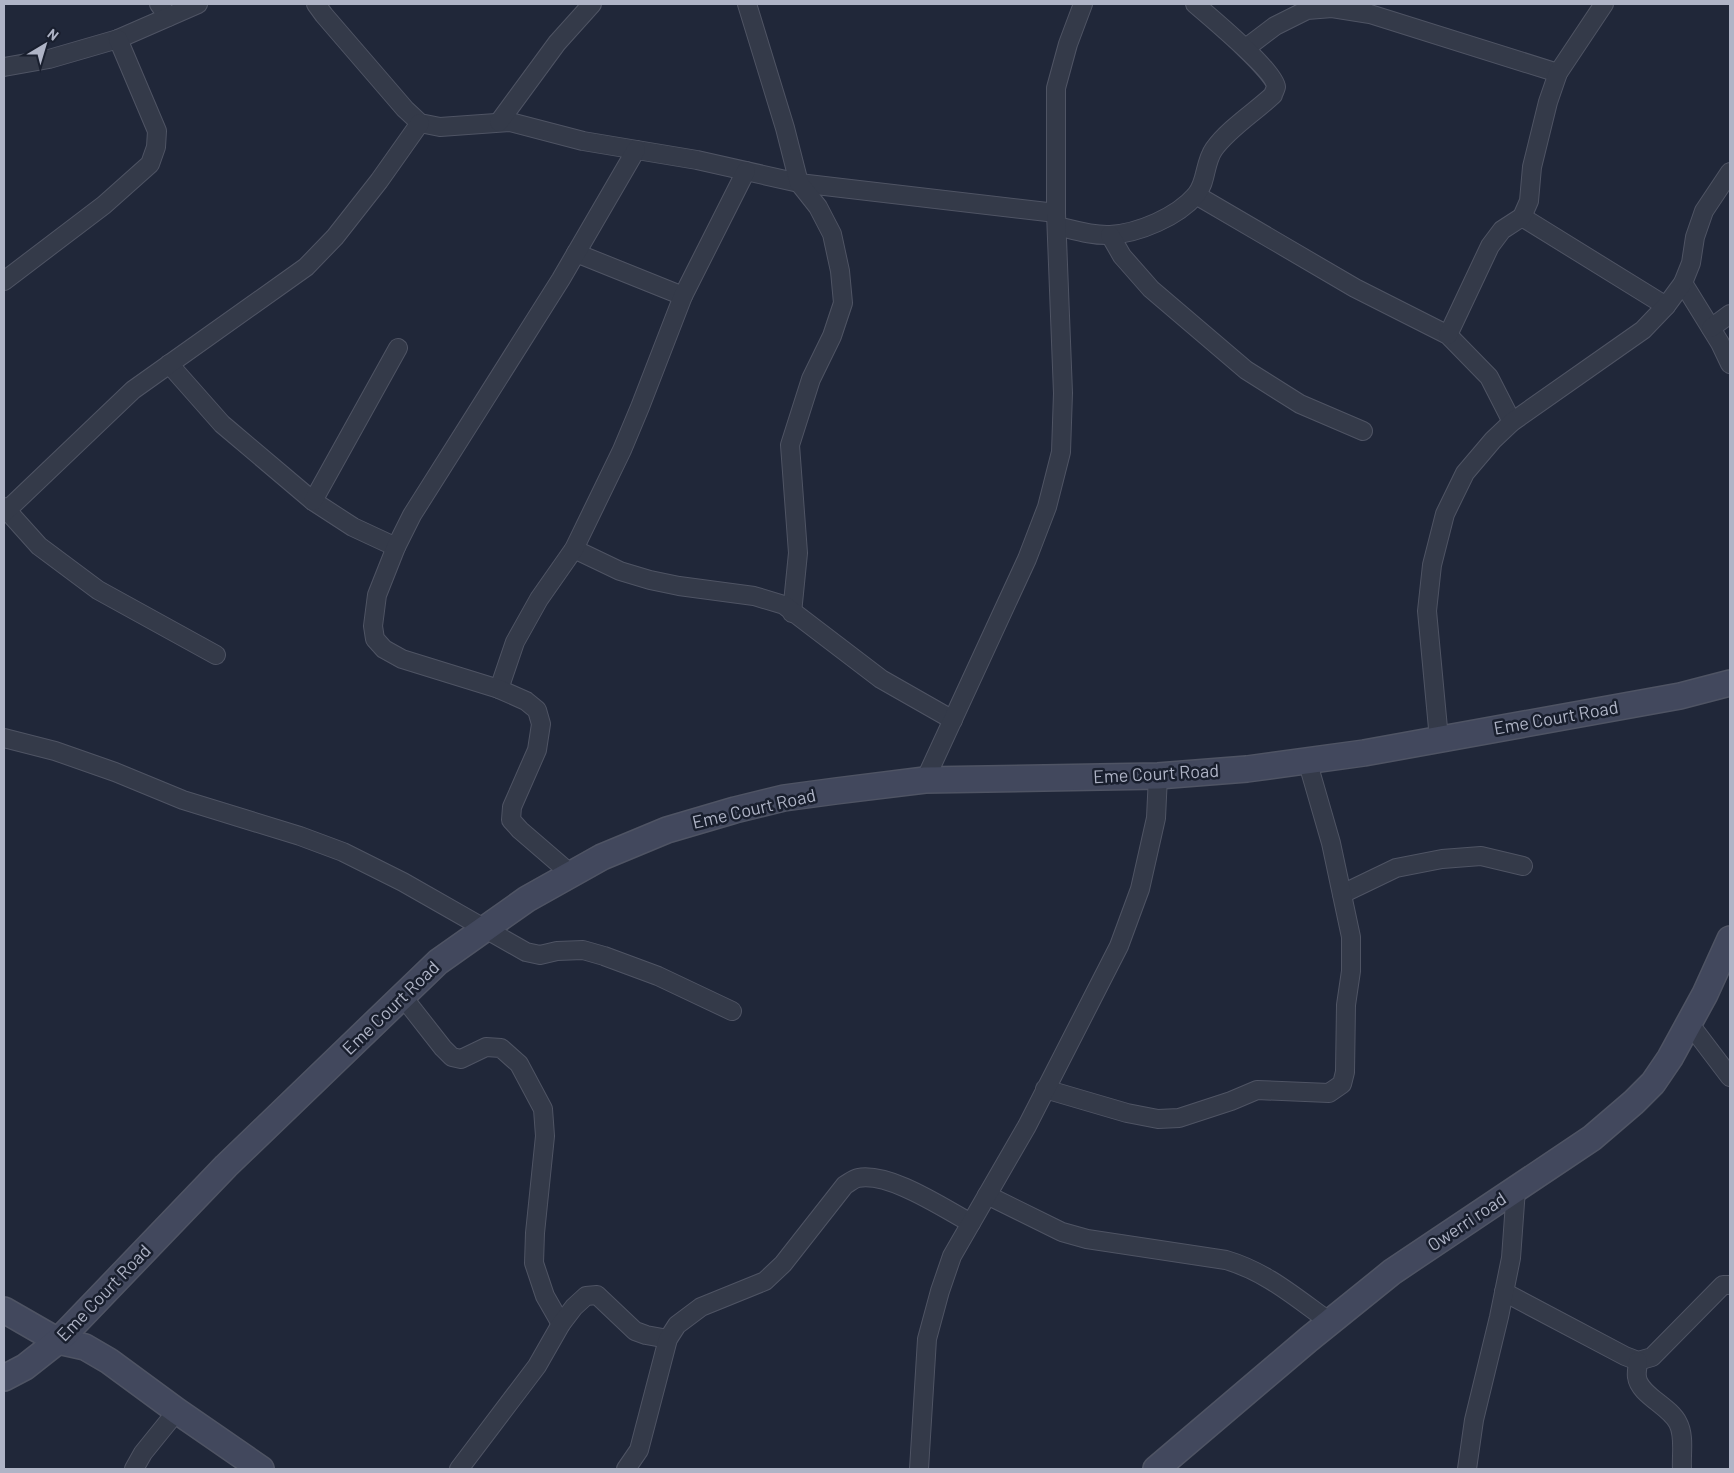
<svg xmlns="http://www.w3.org/2000/svg" width="1734" height="1473" font-family="Barlow,sans-serif">
<style>
.lines{fill:none;stroke-linecap:round;stroke-linejoin:round}
.street-casing{stroke:#4f5464;stroke-width:20}
.secondary-casing{stroke:#4f5464;stroke-width:28}
.street{stroke:#343a49;stroke-width:18}
.secondary{stroke:#42485d;stroke-width:25}
.labels{text-anchor:middle;stroke-width:5;stroke-linejoin:round;paint-order:stroke}
.street-label{font-size:18px;fill:#afb4c6;stroke:#191f2e}
</style>
<rect width="100%" height="100%" fill="#202739"/>
<g class="lines">
<defs>
<g id="street">
<path d="M 159,4 L 168,17"/>
<path d="M 316,4 L 324,15 L 405,109 L 420,123 L 440,127 L 510,122 L 583,141 L 697,160 L 799,183 L 1056,213"/>
<path d="M 747,4 L 785,128 L 799,183 L 818,207 L 832,234 L 840,271 L 843,303 L 832,336 L 811,379 L 790,445 L 798,553 L 792,613"/>
<path d="M 1246,48 L 1275,26 L 1307,10 L 1332,8 L 1370,14 L 1558,73"/>
<path d="M 4,67 L 49,59 L 118,39 L 198,4"/>
<path d="M 499,122 L 557,43 L 592,4"/>
<path d="M 1196,195 L 1355,288 L 1448,335 L 1489,377 L 1512,422"/>
<path d="M 1522,217 L 1666,306"/>
<path d="M 1057,226 C 1074,230 1092,236 1110,235 C 1139,233 1177,217 1196,195 C 1207,182 1204,163 1214,149 C 1228,129 1255,112 1273,95 C 1273,94 1276,88 1276,87 C 1275,71 1209,16 1195,4"/>
<path d="M 1110,235 L 1122,256 L 1151,289 L 1246,370 L 1300,404 L 1363,431"/>
<path d="M 576,253 L 683,296"/>
<path d="M 4,281 L 104,205 L 150,164 L 156,147 L 157,131 L 118,39"/>
<path d="M 1683,283 L 1720,343 L 1730,364"/>
<path d="M 1711,328 L 1730,314"/>
<path d="M 1448,335 L 1490,246 L 1502,230 L 1522,217 L 1529,201 L 1532,167 L 1548,102 L 1558,73 L 1604,4"/>
<path d="M 169,364 L 222,424 L 313,501 L 353,527 L 396,547"/>
<path d="M 313,501 L 398,348"/>
<path d="M 4,507 L 39,546 L 98,590 L 216,655"/>
<path d="M 4,513 L 133,390 L 306,267 L 335,237 L 379,181 L 420,123"/>
<path d="M 574,549 L 620,571 L 650,580 L 679,586 L 754,596 L 784,605 L 881,679 L 953,720"/>
<path d="M 499,689 L 515,642 L 539,599 L 574,549 L 622,450 L 640,407 L 683,296 L 746,171"/>
<path d="M 4,738 L 55,751 L 115,772 L 183,800 L 300,836 L 343,852 L 403,882 L 526,952 L 540,955 L 557,951 L 583,950 L 604,956 L 658,976 L 732,1011"/>
<path d="M 1439,739 L 1427,611 L 1432,565 L 1445,514 L 1465,473 L 1493,440 L 1512,422 L 1643,330 L 1666,306 L 1683,283 L 1691,263 L 1695,237 L 1704,211 L 1730,172"/>
<path d="M 925,780 L 1027,559 L 1047,507 L 1061,452 L 1063,393 L 1056,213 L 1056,88 L 1068,44 L 1083,4"/>
<path d="M 571,874 L 520,830 L 511,820 L 512,807 L 537,750 L 541,724 L 537,710 L 526,701 L 499,689 L 402,659 L 384,649 L 375,639 L 373,626 L 377,595 L 396,547 L 412,515 L 561,279 L 636,150"/>
<path d="M 1342,894 L 1396,868 L 1442,859 L 1481,856 L 1523,866"/>
<path d="M 403,997 L 443,1048 L 452,1057 L 461,1059 L 486,1047 L 501,1048 L 519,1064 L 543,1109 L 545,1136 L 535,1233 L 534,1263 L 545,1296 L 561,1324"/>
<path d="M 1689,1023 L 1730,1077"/>
<path d="M 1045,1089 L 1127,1113 L 1158,1119 L 1179,1118 L 1231,1101 L 1257,1090 L 1329,1093 L 1342,1084 L 1345,1072 L 1346,1005 L 1351,971 L 1351,937 L 1331,843 L 1307,760"/>
<path d="M 987,1195 L 1062,1232 L 1087,1239 L 1226,1260 C 1267,1272 1296,1298 1330,1322"/>
<path d="M 1504,1292 L 1625,1356 L 1638,1361 L 1652,1357 L 1723,1285 L 1730,1285"/>
<path d="M 1638,1361 C 1638,1366 1636,1372 1637,1377 C 1639,1395 1670,1406 1678,1423 C 1685,1436 1681,1455 1682,1469"/>
<path d="M 134,1469 L 143,1453 L 177,1411"/>
<path d="M 459,1469 L 537,1366 L 561,1324 L 574,1307 L 586,1296 L 597,1295 L 635,1331 L 646,1335 L 668,1339"/>
<path d="M 626,1469 L 639,1450 L 668,1339 L 677,1325 L 701,1307 L 765,1281 L 783,1264 L 845,1185 C 849,1183 853,1179 858,1178 C 890,1172 943,1208 971,1223"/>
<path d="M 919,1469 L 927,1339 L 940,1291 L 952,1256 L 1027,1126 L 1119,946 L 1140,889 L 1156,818 L 1158,776"/>
<path d="M 1467,1469 L 1474,1420 L 1499,1317 L 1511,1258 L 1516,1189"/>
</g>
<g id="secondary">
<path d="M 4,1310 L 58,1341 L 85,1347 L 109,1361 L 177,1411 L 261,1469"/>
<path d="M 4,1378 L 25,1367 L 58,1341 L 226,1166 L 438,962 L 527,899 L 602,857 L 667,830 L 735,810 L 784,798 L 836,791 L 925,780 L 1158,776 L 1247,769 L 1364,753 L 1680,696 L 1730,683"/>
<path d="M 1156,1469 L 1309,1339 L 1392,1272 L 1592,1138 L 1634,1102 L 1653,1083 L 1670,1058 L 1705,994 L 1730,939"/>
</g>
</defs>
<use href="#street" class="street-casing"/>
<use href="#secondary" class="secondary-casing"/>
<use href="#street" class="street"/>
<use href="#secondary" class="secondary"/>
</g>
<g class="labels">
<g class="street-label">
<text transform="translate(1556 718) rotate(-10)" y="6">Eme Court Road</text>
<text transform="translate(1156 774) rotate(-3)" y="6">Eme Court Road</text>
<text transform="translate(754 809) rotate(-13)" y="6">Eme Court Road</text>
<text transform="translate(391 1008) rotate(-44)" y="6">Eme Court Road</text>
<text transform="translate(1467 1222) rotate(-34)" y="6">Owerri road</text>
<text transform="translate(104 1293) rotate(-46)" y="6">Eme Court Road</text>
</g>
</g>
<rect width="1734" height="1473" fill="none" stroke="#afb4c6" stroke-width="10"/>
<g transform="translate(45 45) rotate(38)" stroke="#191f2e" stroke-width="4" paint-order="stroke">
<path d="M0-4L9 19L0 12L-9 19Z" fill="#afb4c6"/>
<text y="-8" font-size="14" font-weight="bold" text-anchor="middle" fill="#afb4c6">N</text>
</g>
</svg>
